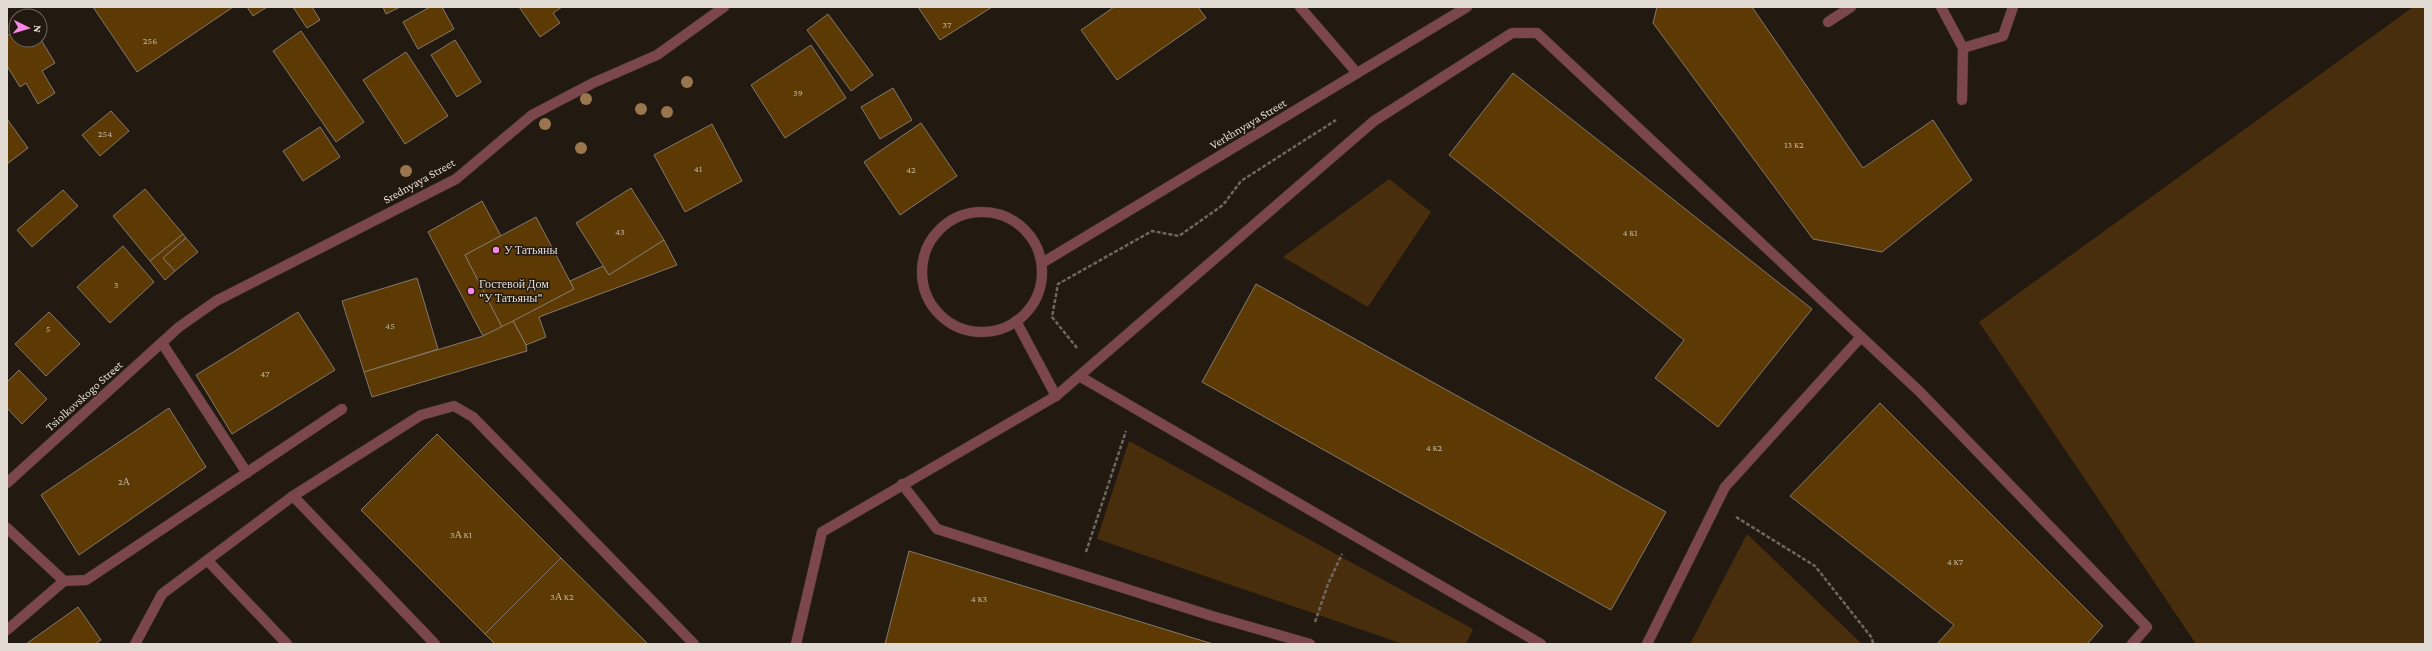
<svg xmlns="http://www.w3.org/2000/svg" width="2432" height="651" font-family="'Crimson Pro',serif">
<style>
.green{fill:#492e0e}
.building{fill:#5d3903;stroke:#83796d}
.lines{fill:none;stroke-linecap:round;stroke-linejoin:round}
.service-casing{stroke:#3d342b;stroke-width:11}
.minor-casing{stroke:#3d342b;stroke-width:11}
.path{stroke:#6f685f;stroke-width:2.5;stroke-dasharray:4 2;stroke-linecap:butt}
.service{stroke:#7c474c;stroke-width:10}
.minor{stroke:#7c474c;stroke-width:10}
.tree{fill:#9a764f}
.poi-dot{fill:#fa87e6;stroke:#221910;stroke-width:1.5}
.labels{text-anchor:middle;stroke-width:3;stroke-linejoin:round;paint-order:stroke}
.number-label{font-size:10px;fill:#c0b2a0}
.street-label{font-size:12px;fill:#e1dbd4;stroke:#221910}
.poi-label{font-size:12px;fill:#e1dbd4;stroke:#221910;text-anchor:start}
</style>
<rect width="100%" height="100%" fill="#221910"/>
<g class="green">
<path d="M 2413,7 L 2425,7 L 2425,644 L 2196,644 L 1979,322 Z"/>
<path d="M 1389,179 L 1431,212 L 1368,307 L 1283,257 Z"/>
<path d="M 1129,441 L 1473,629 L 1466,644 L 1403,644 L 1097,539 Z"/>
<path d="M 1747,534 L 1862,644 L 1690,644 Z"/>
</g>
<g class="building">
<path d="M 93,7 L 233,7 L 137,72 Z"/>
<path d="M 247,7 L 267,7 L 253,16 Z"/>
<path d="M 293,7 L 312,7 L 320,20 L 307,28 Z"/>
<path d="M 383,7 L 400,7 L 386,14 Z"/>
<path d="M 430,7 L 442,7 L 454,29 L 418,49 L 403,22 Z"/>
<path d="M 519,7 L 562,7 L 553,13 L 560,23 L 540,37 Z"/>
<path d="M 918,7 L 992,7 L 940,40 Z"/>
<path d="M 1114,7 L 1198,7 L 1206,18 L 1117,80 L 1081,30 Z"/>
<path d="M 1657,7 L 1752,7 L 1863,168 L 1933,120 L 1972,180 L 1882,252 L 1813,239 L 1653,23 Z"/>
<path d="M 828,14 L 873,75 L 851,91 L 807,30 Z"/>
<path d="M 16,30 L 16,40 L 40,40 L 40,38 L 55,63 L 42,71 L 55,93 L 38,104 L 26,83 L 20,87 L 7,66 L 7,36 Z"/>
<path d="M 301,31 L 364,122 L 336,142 L 273,51 Z"/>
<path d="M 455,40 L 481,82 L 457,97 L 431,55 Z"/>
<path d="M 811,45 L 846,98 L 785,138 L 751,85 Z"/>
<path d="M 406,52 L 448,116 L 405,144 L 363,80 Z"/>
<path d="M 1513,73 L 1812,309 L 1718,427 L 1655,378 L 1684,340 L 1449,155 Z"/>
<path d="M 893,88 L 912,120 L 880,139 L 861,107 Z"/>
<path d="M 111,111 L 129,131 L 100,156 L 82,135 Z"/>
<path d="M 7,119 L 28,148 L 7,164 Z"/>
<path d="M 921,123 L 957,176 L 900,215 L 864,162 Z"/>
<path d="M 712,124 L 742,181 L 685,212 L 654,155 Z"/>
<path d="M 320,127 L 340,157 L 303,181 L 283,151 Z"/>
<path d="M 631,188 L 664,240 L 609,275 L 576,223 Z"/>
<path d="M 145,189 L 183,234 L 150,261 L 113,216 Z"/>
<path d="M 63,190 L 78,206 L 32,247 L 17,230 Z"/>
<path d="M 482,201 L 501,236 L 465,255 L 502,327 L 483,336 L 428,232 Z"/>
<path d="M 536,217 L 574,289 L 502,327 L 465,255 Z"/>
<path d="M 183,234 L 186,238 L 163,258 L 175,271 L 165,280 L 150,261 Z"/>
<path d="M 186,238 L 198,252 L 175,271 L 163,258 Z"/>
<path d="M 664,240 L 677,265 L 539,317 L 546,337 L 526,345 L 513,321 L 574,289 L 570,281 L 603,266 L 609,275 Z"/>
<path d="M 123,246 L 154,282 L 110,323 L 77,287 Z"/>
<path d="M 417,278 L 438,349 L 364,372 L 342,301 Z"/>
<path d="M 1256,284 L 1666,512 L 1611,610 L 1202,382 Z"/>
<path d="M 49,312 L 80,344 L 46,376 L 15,344 Z"/>
<path d="M 298,312 L 335,370 L 232,434 L 196,375 Z"/>
<path d="M 513,321 L 526,345 L 527,351 L 372,397 L 364,372 L 483,336 Z"/>
<path d="M 19,370 L 47,399 L 22,424 L 7,408 L 7,382 Z"/>
<path d="M 1880,403 L 2103,626 L 2087,644 L 1937,644 L 1954,625 L 1790,496 Z"/>
<path d="M 169,408 L 206,467 L 79,555 L 41,495 Z"/>
<path d="M 437,434 L 561,558 L 485,634 L 361,510 Z"/>
<path d="M 909,551 L 1213,644 L 885,644 Z"/>
<path d="M 561,558 L 648,644 L 495,644 L 485,634 Z"/>
<path d="M 78,607 L 101,640 L 95,644 L 26,644 Z"/>
</g>
<g class="lines">
<defs>
<g id="service">
<path d="M 1300,7 L 1357,73"/>
<path d="M 1941,7 L 1963,48 L 1962,100"/>
<path d="M 1828,22 L 1851,7"/>
<path d="M 1963,48 L 2003,36 L 2013,7"/>
<path d="M 1016,321 L 1056,396"/>
<path d="M 162,343 L 247,473"/>
<path d="M 1079,376 L 1541,644"/>
<path d="M 902,484 L 937,529 L 1212,616 L 1310,644"/>
<path d="M 293,496 L 421,415 L 454,406 L 473,417 L 694,644"/>
<path d="M 7,528 L 64,581 L 86,580 L 342,409"/>
<path d="M 208,561 L 287,644"/>
<path d="M 7,630 L 64,581"/>
<path d="M 135,644 L 162,594 L 293,496 L 435,644"/>
<path d="M 796,644 L 822,532 L 1056,396 L 1374,121 L 1512,33 L 1537,33 L 1919,391 L 2147,627 L 2132,644"/>
<path d="M 1647,644 L 1725,487 L 1861,337"/>
</g>
<g id="minor">
<circle cx="982" cy="272" r="60"/>
<path d="M 1042,263 L 1467,7"/>
<path d="M 7,483 L 179,327 L 216,301 L 456,179 L 532,115 L 593,83 L 657,55 L 724,7"/>
</g>
</defs>
<use href="#service" class="service-casing"/>
<use href="#minor" class="minor-casing"/>
<g class="path">
<path d="M 1077,348 L 1052,317 L 1058,284 L 1152,231 L 1179,236 L 1223,205 L 1241,181 L 1336,120"/>
<path d="M 1736,517 L 1815,566 L 1872,638 L 1873,644"/>
<path d="M 1086,552 L 1126,431"/>
<path d="M 1315,622 L 1328,584 L 1342,554"/>
</g>
<use href="#service" class="service"/>
<use href="#minor" class="minor"/>
</g>
<g class="tree">
<circle cx="687" cy="82" r="6"/>
<circle cx="586" cy="99" r="6"/>
<circle cx="641" cy="109" r="6"/>
<circle cx="667" cy="112" r="6"/>
<circle cx="545" cy="124" r="6"/>
<circle cx="581" cy="148" r="6"/>
<circle cx="406" cy="171" r="6"/>
</g>
<g class="poi-dot">
<circle cx="496" cy="250" r="4"/>
<circle cx="471" cy="291" r="4"/>
</g>
<g class="labels">
<g class="number-label">
<text x="947" y="28">37</text>
<text x="150" y="44">256</text>
<text x="798" y="96">39</text>
<text x="105" y="137">254</text>
<text x="1794" y="148">13 к2</text>
<text x="698" y="172">41</text>
<text x="911" y="173">42</text>
<text x="620" y="235">43</text>
<text x="1630" y="236">4 к1</text>
<text x="116" y="288">3</text>
<text x="390" y="329">45</text>
<text x="48" y="332">5</text>
<text x="265" y="377">47</text>
<text x="1434" y="451">4 к2</text>
<text x="124" y="485">2А</text>
<text x="461" y="538">3А к1</text>
<text x="1955" y="565">4 к7</text>
<text x="562" y="600">3А к2</text>
<text x="979" y="602">4 к3</text>
</g>
<g class="street-label">
<text transform="translate(1248 124) rotate(-31)" y="4">Verkhnyaya Street</text>
<text transform="translate(419 181) rotate(-29)" y="4">Srednyaya Street</text>
<text transform="translate(84 396) rotate(-42)" y="4">Tsiolkovskogo Street</text>
</g>
<g class="poi-label">
<text x="504" y="254">У Татьяны</text>
<text x="479" y="288">Гостевой Дом<tspan x="479" dy="14">"У Татьяны"</tspan></text>
</g>
</g>
<rect width="2432" height="651" fill="none" stroke="#e1dbd4" stroke-width="16"/>
<g transform="translate(28 28) rotate(95)"><circle r="19" fill="#221910" stroke="#6e675e"/>
<path d="M0-3L7 15L0 10L-7 15Z" fill="#fa87e6"/>
<text y="-6" font-size="11" font-weight="bold" text-anchor="middle" fill="#e1dbd4">N</text>
</g>
</svg>
